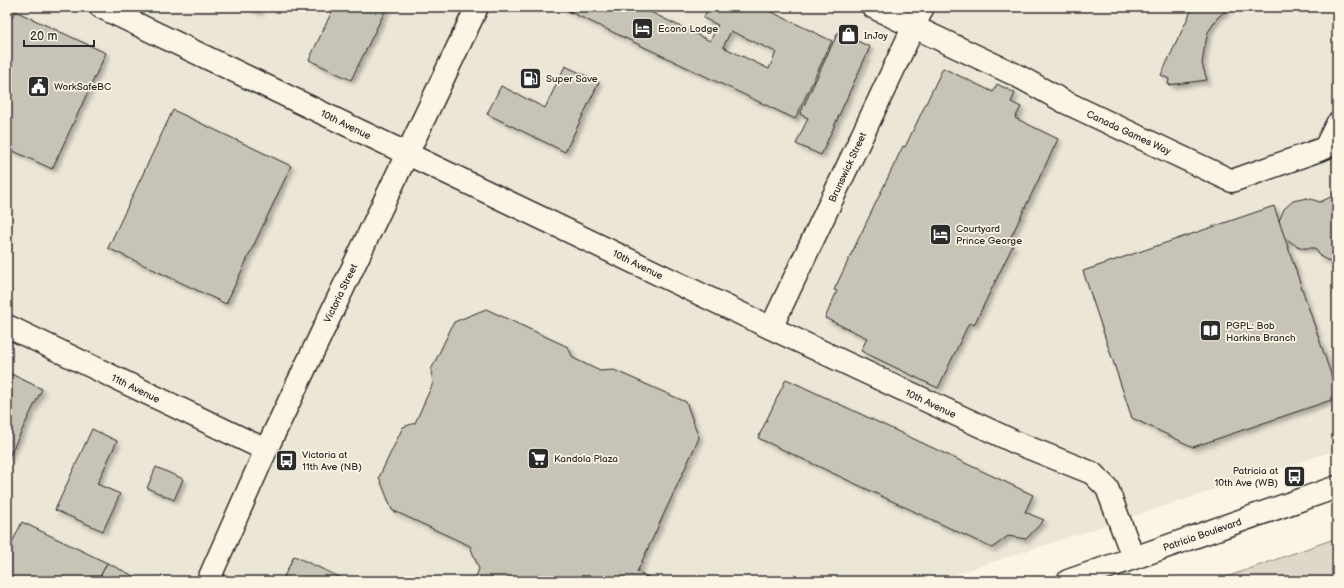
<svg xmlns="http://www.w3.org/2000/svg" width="1344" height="588" font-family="'Balsamiq Sans',sans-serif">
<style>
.built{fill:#ece6d7}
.green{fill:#ded8ca;stroke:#84827a}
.building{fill:#c8c3b7;stroke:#2b2b2b;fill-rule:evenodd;filter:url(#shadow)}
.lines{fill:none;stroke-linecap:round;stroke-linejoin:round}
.street-casing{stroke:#2b2b2b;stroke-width:25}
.secondary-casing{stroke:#2b2b2b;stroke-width:25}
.highway-casing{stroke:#2b2b2b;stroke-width:25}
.street{stroke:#fcf5e5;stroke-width:22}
.secondary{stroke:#fcf5e5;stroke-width:22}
.highway{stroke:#fcf5e5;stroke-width:22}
.labels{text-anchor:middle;stroke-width:3.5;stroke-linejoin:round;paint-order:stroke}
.poi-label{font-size:10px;fill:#2b2b2b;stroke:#fcf5e5;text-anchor:start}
.street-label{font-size:10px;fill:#2b2b2b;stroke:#fcf5e5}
</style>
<defs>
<filter id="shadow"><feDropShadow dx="3.5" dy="3.5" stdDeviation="2" flood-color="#0004"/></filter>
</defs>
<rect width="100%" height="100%" fill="#fcf5e5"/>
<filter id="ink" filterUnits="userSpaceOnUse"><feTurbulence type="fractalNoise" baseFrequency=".025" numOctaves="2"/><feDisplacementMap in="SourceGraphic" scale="8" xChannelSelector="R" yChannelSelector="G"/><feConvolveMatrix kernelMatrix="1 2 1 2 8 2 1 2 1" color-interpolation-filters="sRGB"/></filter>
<g filter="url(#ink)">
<path class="built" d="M 7,7 L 1337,7 L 1337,450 L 934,581 L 7,581 Z"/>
<path class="green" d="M 1337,538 L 1337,581 L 1215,581 Z"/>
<g class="building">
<path d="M 247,7 L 261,7 L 259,12 Z"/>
<path d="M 334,7 L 387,7 L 351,80 L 309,60 Z"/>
<path d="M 560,7 L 640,7 L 710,41 L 718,25 L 703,18 L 709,7 L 761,7 L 832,41 L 795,119 ZM 731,31 L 776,52 L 769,69 L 723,47 Z"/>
<path d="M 1193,7 L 1230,7 L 1218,17 L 1208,32 L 1204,50 L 1202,64 L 1207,80 L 1168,85 L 1169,79 L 1161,75 Z"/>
<path d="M 15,11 L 106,53 L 52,169 L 7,148 L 7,28 Z"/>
<path d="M 838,32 L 870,47 L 821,155 L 796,144 L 808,118 L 800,114 Z"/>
<path d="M 565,66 L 599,82 L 565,152 L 487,114 L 501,86 L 545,108 Z"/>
<path d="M 943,68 L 993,92 L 997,84 L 1015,93 L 1011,102 L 1021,107 L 1015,118 L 1058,139 L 1008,243 L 1013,245 L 974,325 L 969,323 L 938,388 L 861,351 L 867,338 L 825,318 L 837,291 L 834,290 L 903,146 L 905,147 Z"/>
<path d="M 173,110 L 291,166 L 226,304 L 108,248 Z"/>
<path d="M 1337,194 L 1337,265 L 1321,257 L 1315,248 L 1303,248 L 1295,245 L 1284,237 L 1279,221 L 1284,209 L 1293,201 L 1307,198 L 1320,202 Z"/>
<path d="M 1274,206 L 1337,392 L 1337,398 L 1193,447 L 1132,418 L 1083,271 Z"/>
<path d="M 486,309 L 568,347 L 573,358 L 600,371 L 614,370 L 686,402 L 699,438 L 637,572 L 656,581 L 474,581 L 479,569 L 470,546 L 392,510 L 379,477 L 403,427 L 415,423 L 433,383 L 431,370 L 454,322 Z"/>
<path d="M 7,372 L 42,389 L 7,461 Z"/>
<path d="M 786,379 L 1033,495 L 1025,512 L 1044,520 L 1026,539 L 1008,536 L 992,548 L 758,438 Z"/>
<path d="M 92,429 L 117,441 L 97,484 L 120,494 L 103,531 L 55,510 Z"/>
<path d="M 156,467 L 183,479 L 174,500 L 147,488 Z"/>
<path d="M 22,522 L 107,563 L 98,581 L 15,581 L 7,577 L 7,553 Z"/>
<path d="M 294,556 L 348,581 L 282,581 Z"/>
<path d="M 107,563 L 138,578 L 136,581 L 98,581 Z"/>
</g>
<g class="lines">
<defs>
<g id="street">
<path d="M 101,7 L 771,328 L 1017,443 L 1092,473 L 1107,488 L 1133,557"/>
<path d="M 914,27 L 1016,75 L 1065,102 L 1232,181 L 1325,148 L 1337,124"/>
<path d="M 7,326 L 266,450"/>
<path d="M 771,328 L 923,7"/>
</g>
<g id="secondary">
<path d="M 873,7 L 914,27"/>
<path d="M 1068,581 L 1337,487"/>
</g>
<path id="highway" d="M 208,581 L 266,450 L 477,7"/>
</defs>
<use href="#street" class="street-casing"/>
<use href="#secondary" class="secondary-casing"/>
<use href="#highway" class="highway-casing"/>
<use href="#street" class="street"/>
<use href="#secondary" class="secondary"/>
<use href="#highway" class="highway"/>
</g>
</g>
<defs>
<symbol id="hotel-square" viewBox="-11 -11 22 22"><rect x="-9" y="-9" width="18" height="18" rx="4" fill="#2b2b2b" stroke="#fcf5e5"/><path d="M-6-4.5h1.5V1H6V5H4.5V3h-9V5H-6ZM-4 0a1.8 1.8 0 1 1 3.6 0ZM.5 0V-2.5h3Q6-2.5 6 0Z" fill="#fff"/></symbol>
<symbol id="shop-square" viewBox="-11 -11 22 22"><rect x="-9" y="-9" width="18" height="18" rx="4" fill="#2b2b2b" stroke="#fcf5e5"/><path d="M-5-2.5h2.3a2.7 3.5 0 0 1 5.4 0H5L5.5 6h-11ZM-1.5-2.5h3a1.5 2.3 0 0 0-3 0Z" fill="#fff"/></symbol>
<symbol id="fuel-square" viewBox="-11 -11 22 22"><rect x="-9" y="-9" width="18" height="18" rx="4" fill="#2b2b2b" stroke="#fcf5e5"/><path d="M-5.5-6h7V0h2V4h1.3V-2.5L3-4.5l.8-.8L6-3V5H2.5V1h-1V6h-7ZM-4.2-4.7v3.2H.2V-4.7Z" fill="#fff"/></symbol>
<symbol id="civic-square" viewBox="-11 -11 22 22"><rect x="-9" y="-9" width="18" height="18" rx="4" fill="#2b2b2b" stroke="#fcf5e5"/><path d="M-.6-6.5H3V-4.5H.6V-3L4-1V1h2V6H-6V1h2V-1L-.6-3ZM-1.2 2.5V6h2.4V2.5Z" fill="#fff"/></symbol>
<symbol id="library-square" viewBox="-11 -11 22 22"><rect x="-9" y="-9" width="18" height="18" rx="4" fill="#2b2b2b" stroke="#fcf5e5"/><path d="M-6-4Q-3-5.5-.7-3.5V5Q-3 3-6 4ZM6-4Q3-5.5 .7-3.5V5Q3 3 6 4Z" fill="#fff"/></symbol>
<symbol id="supermarket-square" viewBox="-11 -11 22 22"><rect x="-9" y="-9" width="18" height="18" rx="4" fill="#2b2b2b" stroke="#fcf5e5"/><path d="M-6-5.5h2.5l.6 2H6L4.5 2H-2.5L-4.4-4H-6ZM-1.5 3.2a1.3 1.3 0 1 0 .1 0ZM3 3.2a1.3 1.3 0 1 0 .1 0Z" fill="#fff"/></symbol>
<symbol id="bus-square" viewBox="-11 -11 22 22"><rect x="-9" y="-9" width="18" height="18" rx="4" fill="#2b2b2b" stroke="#fcf5e5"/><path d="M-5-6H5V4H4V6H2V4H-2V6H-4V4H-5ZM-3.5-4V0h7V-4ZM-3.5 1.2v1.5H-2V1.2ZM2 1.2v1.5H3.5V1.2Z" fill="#fff"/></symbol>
</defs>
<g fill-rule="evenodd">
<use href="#hotel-square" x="630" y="16" width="25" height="25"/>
<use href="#shop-square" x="836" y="22" width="25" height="25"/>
<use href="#fuel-square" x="518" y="66" width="25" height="25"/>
<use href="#civic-square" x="26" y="74" width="25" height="25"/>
<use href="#hotel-square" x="928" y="222" width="25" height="25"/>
<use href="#library-square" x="1198" y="318" width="25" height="25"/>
<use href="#supermarket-square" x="526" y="446" width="25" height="25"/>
<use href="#bus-square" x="274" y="448" width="25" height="25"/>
<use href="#bus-square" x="1282" y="464" width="25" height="25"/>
</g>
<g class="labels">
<g class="poi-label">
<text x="658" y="32">Econo Lodge</text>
<text x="864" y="39">InJoy</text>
<text x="546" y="82">Super Save</text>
<text x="54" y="90">WorkSafeBC</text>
<text x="956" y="232">Courtyard<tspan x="956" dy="12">Prince George</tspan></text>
<text x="1226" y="329">PGPL: Bob<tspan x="1226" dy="12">Harkins Branch</tspan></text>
<text x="302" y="458">Victoria at<tspan x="302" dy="12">11th Ave (NB)</tspan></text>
<text x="554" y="462">Kandola Plaza</text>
<text x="1278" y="474" text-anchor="end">Patricia at<tspan x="1278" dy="12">10th Ave (WB)</tspan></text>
</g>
<g class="street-label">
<text transform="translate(346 124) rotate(26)" y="4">10th Avenue</text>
<text transform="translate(1129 132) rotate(25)" y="4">Canada Games Way</text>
<text transform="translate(847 167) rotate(-65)" y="4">Brunswick Street</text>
<text transform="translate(638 264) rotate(26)" y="4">10th Avenue</text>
<text transform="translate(340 293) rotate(-64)" y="4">Victoria Street</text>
<text transform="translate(136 388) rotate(26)" y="4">11th Avenue</text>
<text transform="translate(931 403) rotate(25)" y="4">10th Avenue</text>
<text transform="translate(1202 534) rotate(-19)" y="4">Patricia Boulevard</text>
</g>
</g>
<rect width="1344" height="588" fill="none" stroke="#fcf5e5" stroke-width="24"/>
<rect x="12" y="12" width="1320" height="564" fill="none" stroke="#2b2b2b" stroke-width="1.5" filter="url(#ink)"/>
<path d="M24 40v6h70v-6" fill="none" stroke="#2b2b2b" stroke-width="2"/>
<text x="30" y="40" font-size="12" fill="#2b2b2b" stroke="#fcf5e5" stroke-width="3" paint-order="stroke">20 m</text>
</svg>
